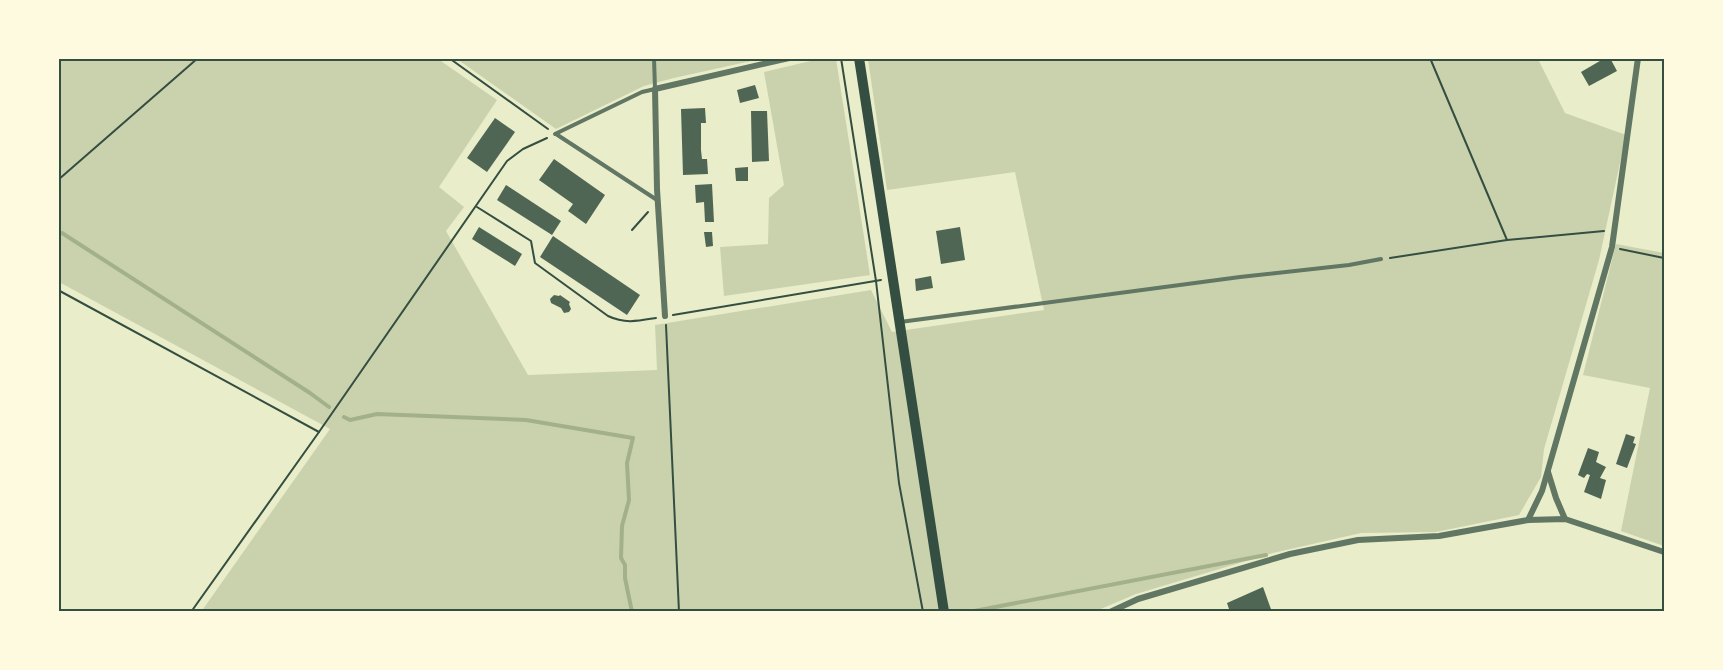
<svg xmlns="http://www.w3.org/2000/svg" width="1723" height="670" font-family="'Asap Condensed',sans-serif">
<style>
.green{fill:#cad2ad}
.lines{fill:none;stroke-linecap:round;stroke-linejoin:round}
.stream{stroke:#a3b18a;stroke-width:4}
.building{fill:#4f6655}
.path{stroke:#344e41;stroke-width:2}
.service{stroke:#617663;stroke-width:4}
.minor{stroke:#617663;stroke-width:6}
.secondary{stroke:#344e41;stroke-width:10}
.neatline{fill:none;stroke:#344e41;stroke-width:2}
</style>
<rect width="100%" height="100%" fill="#e9edc9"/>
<g class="green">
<path d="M 58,59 L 438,59 L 497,100 L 439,187 L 464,207 L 446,231 L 528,375 L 657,370 L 655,325 L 871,290 L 892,332 L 1044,310 L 1015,172 L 887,190 L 868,59 L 1538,59 L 1565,113 L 1626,135 L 1599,260 L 1544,449 L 1541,477 L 1519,515 L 1436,532 L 1361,533 L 1273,553 L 1136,594 L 1096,611 L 201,612 L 330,429 L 59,282 Z"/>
<path d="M 457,59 L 760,59 L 674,78 L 644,86 L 556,129 Z"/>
<path d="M 819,59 L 836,59 L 870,275 L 724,296 L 720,247 L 768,244 L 769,198 L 784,185 L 764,72 Z"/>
<path d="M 1616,244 L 1664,253 L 1664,546 L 1621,531 L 1650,388 L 1583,375 Z"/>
</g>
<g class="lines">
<g class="stream">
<path d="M 62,233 L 310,393 L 329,407"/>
<path d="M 344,417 L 350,420 L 377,414 L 526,420 L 633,438 L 627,463 L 629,500 L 622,526 L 621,558 L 625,565 L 625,578 L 632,612"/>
<path d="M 969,612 L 1266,555"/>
</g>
</g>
<g class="building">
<path d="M 1605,58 L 1610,58 L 1617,71 L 1589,86 L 1581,72 Z"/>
<path d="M 755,85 L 759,98 L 740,103 L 737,90 Z"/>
<path d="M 705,108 L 706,123 L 701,123 L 701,150 L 702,159 L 707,159 L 708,174 L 683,175 L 681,109 Z"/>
<path d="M 751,111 L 767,111 L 769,161 L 752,162 Z"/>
<path d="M 495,118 L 515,132 L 487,172 L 467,158 Z"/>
<path d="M 554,159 L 605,195 L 586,224 L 568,211 L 573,204 L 539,180 Z"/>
<path d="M 748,167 L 748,181 L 736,181 L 735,168 Z"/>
<path d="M 712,184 L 714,222 L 705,222 L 704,202 L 696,203 L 695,185 Z"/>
<path d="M 506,185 L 561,221 L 552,235 L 497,200 Z"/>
<path d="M 479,227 L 522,254 L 515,266 L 472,239 Z"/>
<path d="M 960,227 L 965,260 L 941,264 L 936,231 Z"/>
<path d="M 704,232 L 712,232 L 713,246 L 706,247 Z"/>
<path d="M 553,236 L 640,295 L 627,315 L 540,257 Z"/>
<path d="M 931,276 L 933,288 L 916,291 L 915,279 Z"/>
<path d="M 554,295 L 559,296 L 560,295 L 570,302 L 569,304 L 571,309 L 569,312 L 564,313 L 561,308 L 551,303 L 550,299 Z"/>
<path d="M 1626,434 L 1635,437 L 1633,443 L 1636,444 L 1627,468 L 1616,464 Z"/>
<path d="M 1588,448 L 1599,452 L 1596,462 L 1606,467 L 1600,478 L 1606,480 L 1601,499 L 1584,492 L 1590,475 L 1587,474 L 1584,478 L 1578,475 Z"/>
<path d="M 1263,587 L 1272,612 L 1230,612 L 1227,603 Z"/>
</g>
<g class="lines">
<g class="path">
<path d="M 449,58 L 548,129"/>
<path d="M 841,58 L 876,281 L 899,483 L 923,612"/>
<path d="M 1430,58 L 1507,240"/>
<path d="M 58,180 L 198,58"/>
<path d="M 477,207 L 531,241 L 535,263 L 608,316 C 625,324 638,321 656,318"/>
<path d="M 632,230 L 648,212"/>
<path d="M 1620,249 L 1664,258"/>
<path d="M 1390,258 L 1507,240 L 1604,231"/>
<path d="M 58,290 L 319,432"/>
<path d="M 673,315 L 881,280"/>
<path d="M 666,325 L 679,612"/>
<path d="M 191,612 L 319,432 L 507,161 L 523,149 L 547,138"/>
</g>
<g class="service">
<path d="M 555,134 L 642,92 L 655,89 L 654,58"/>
<path d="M 556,134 L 657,200"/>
<path d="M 900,322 L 1240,277 L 1349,265 L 1381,259"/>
</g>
<g class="minor">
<path d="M 665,316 L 657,189 L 655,89 L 789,58"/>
<path d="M 1548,472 L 1556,498 L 1565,519"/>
<path d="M 1528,520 L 1542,491 L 1612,247 L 1638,58"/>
<path d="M 1110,612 L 1138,599 L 1290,554 L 1358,540 L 1439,536 L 1528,520 L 1565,519 L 1664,552"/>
</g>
<path class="secondary" d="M 859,58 L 944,612"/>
</g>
<rect width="1723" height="670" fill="none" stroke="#fefae0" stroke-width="120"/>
<rect x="60" y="60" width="1603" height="550" class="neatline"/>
</svg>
